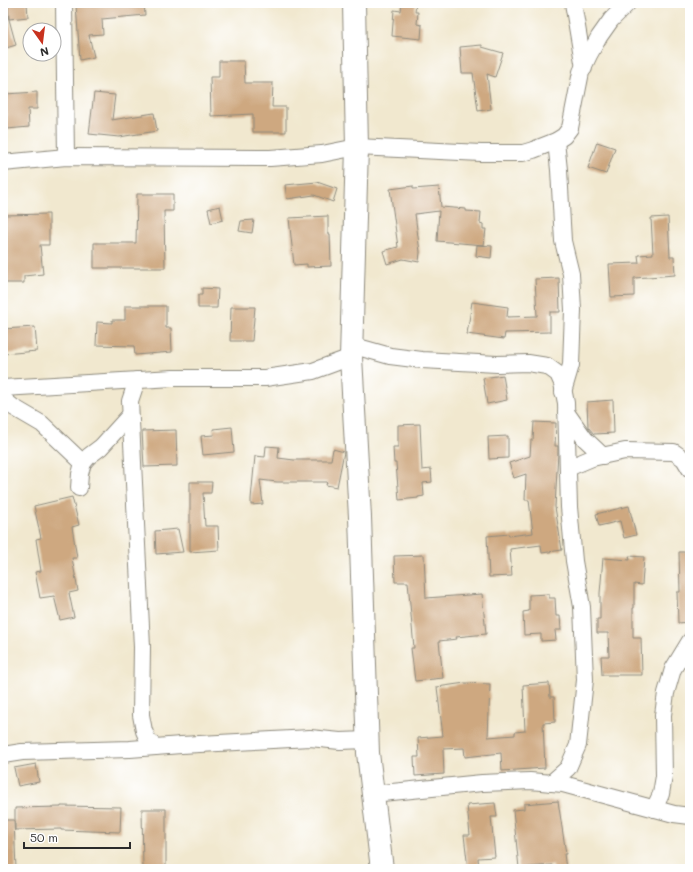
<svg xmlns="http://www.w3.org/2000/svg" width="693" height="872" font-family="Mali,sans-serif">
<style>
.building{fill:#cea880}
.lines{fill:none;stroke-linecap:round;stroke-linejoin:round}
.street-casing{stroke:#8e8a7d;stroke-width:18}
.secondary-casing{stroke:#8e8a7d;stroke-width:24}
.street{stroke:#fff;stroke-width:16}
.secondary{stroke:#fff;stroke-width:22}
</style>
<rect width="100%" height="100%" fill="#fff"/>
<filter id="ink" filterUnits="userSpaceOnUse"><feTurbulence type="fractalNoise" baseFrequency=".025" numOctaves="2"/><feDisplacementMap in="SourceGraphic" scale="8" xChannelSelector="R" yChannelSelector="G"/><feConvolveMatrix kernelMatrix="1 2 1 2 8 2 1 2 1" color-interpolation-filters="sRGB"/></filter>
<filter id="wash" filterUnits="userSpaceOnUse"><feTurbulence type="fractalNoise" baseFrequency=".012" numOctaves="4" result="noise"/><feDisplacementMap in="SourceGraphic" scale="16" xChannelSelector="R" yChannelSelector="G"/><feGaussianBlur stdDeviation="0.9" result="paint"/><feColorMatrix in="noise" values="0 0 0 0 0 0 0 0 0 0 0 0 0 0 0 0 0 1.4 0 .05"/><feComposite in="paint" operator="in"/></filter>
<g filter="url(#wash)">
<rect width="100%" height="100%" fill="#f1e8cf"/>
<g id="blocks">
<g class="building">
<path d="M 8,3 L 27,3 L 28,17 L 9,19 Z"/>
<path d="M 78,3 L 144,3 L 145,15 L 102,19 L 103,34 L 89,35 L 94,57 L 80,60 L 76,5 L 78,5 Z"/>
<path d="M 402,3 L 416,3 L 415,12 L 418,12 L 417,24 L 422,25 L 421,39 L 392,36 L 394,10 L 401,11 Z"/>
<path d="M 3,12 L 7,12 L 16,45 L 3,49 Z"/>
<path d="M 482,45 L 482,47 L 503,53 L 495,77 L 487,74 L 491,109 L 478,111 L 473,73 L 462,73 L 460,47 Z"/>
<path d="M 219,61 L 244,61 L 245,83 L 273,83 L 272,107 L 286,107 L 286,132 L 253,132 L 253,114 L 211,116 L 210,77 L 219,77 Z"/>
<path d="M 37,92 L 37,109 L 28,109 L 29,127 L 7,129 L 5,94 Z"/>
<path d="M 94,93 L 115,95 L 112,120 L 154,113 L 157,131 L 119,137 L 89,134 Z"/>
<path d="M 597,142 L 615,148 L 606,174 L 588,168 Z"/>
<path d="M 317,182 L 337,189 L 333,202 L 314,195 L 287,199 L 285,185 Z"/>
<path d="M 413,186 L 413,189 L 439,187 L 441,207 L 466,209 L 466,211 L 481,212 L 480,223 L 483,224 L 483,229 L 486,229 L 484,245 L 437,241 L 439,211 L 415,214 L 420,252 L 419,262 L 403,259 L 387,264 L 383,251 L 398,247 L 390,189 Z"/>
<path d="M 137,194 L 173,194 L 173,211 L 164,211 L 165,268 L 94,268 L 94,243 L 136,243 Z"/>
<path d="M 220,206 L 223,220 L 211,223 L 208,209 Z"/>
<path d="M 49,214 L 49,245 L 40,245 L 43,274 L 24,276 L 24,283 L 3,283 L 3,215 Z"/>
<path d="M 328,216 L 328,234 L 330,234 L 331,266 L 307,267 L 307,264 L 294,265 L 289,218 Z"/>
<path d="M 668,217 L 670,257 L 674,257 L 675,275 L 634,278 L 634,296 L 611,297 L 609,264 L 639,263 L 638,255 L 653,254 L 651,218 Z"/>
<path d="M 254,220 L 252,233 L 239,231 L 241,221 Z"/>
<path d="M 477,245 L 492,246 L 491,258 L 476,256 Z"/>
<path d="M 559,278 L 560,312 L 550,312 L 550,332 L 505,333 L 504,339 L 467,334 L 472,302 L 508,307 L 507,317 L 537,316 L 535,279 Z"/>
<path d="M 202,288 L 218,289 L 217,308 L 198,308 L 198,295 L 202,295 Z"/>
<path d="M 125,306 L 166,306 L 166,328 L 171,328 L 172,352 L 135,355 L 134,346 L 96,345 L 97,322 L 112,323 L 112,320 L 125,320 Z"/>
<path d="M 231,307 L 255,307 L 252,341 L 230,341 Z"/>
<path d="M 35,327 L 37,351 L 3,354 L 3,329 Z"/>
<path d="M 503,375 L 507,400 L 487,404 L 483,378 Z"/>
<path d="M 613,400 L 614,433 L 594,434 L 588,427 L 587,402 Z"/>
<path d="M 534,422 L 556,423 L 555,446 L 558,446 L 558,452 L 555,507 L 562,550 L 542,553 L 541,545 L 510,549 L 512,576 L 489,577 L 487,536 L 509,534 L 509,536 L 533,533 L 529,500 L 525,500 L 526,474 L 514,478 L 509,463 L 530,456 L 531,440 L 533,440 Z"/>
<path d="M 420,424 L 422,470 L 431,469 L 432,482 L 423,483 L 424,496 L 418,497 L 418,498 L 399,500 L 396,463 L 394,463 L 393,447 L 398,447 L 398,425 Z"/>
<path d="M 232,427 L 234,452 L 203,455 L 201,436 L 214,435 L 213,429 Z"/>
<path d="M 176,430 L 177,466 L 144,467 L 142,431 Z"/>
<path d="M 508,436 L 508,458 L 489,459 L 488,437 Z"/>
<path d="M 266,446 L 279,447 L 278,458 L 294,460 L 331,460 L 333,449 L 344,452 L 337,487 L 326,485 L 327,482 L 277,482 L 260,480 L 263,504 L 251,505 L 251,499 L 255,456 L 265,457 Z"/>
<path d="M 190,482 L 212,482 L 211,493 L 203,493 L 205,526 L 218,526 L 219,550 L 190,552 Z"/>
<path d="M 72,497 L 79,525 L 72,527 L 77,558 L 72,558 L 78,591 L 69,593 L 74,617 L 60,620 L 54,596 L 40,598 L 35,572 L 41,571 L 36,539 L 41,538 L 34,506 Z"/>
<path d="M 629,506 L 636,535 L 624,538 L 620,521 L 599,526 L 596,514 Z"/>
<path d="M 178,529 L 183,552 L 156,554 L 155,531 Z"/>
<path d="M 679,552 L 690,552 L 690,622 L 678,623 L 677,592 L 680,592 Z"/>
<path d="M 424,555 L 426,598 L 482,594 L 486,634 L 456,637 L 457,639 L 439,641 L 443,678 L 415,681 L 411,648 L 414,648 L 408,582 L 395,582 L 394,556 Z"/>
<path d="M 629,556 L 644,557 L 642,585 L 634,584 L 634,608 L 633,608 L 633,638 L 641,638 L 642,675 L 602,675 L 601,656 L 609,656 L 608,633 L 597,633 L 597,619 L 600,619 L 600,593 L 603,558 L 630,560 Z"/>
<path d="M 549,594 L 549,598 L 555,598 L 556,616 L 560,616 L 561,630 L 555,630 L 556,640 L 541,641 L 541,634 L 524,635 L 523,612 L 529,611 L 529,595 Z"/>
<path d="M 465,683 L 490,684 L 488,737 L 515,735 L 515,732 L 525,731 L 523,685 L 549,683 L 550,697 L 554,697 L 555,722 L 543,723 L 545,768 L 502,771 L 501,753 L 465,757 L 464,748 L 443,749 L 444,774 L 415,776 L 414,757 L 419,757 L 418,738 L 443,736 L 437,687 Z"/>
<path d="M 36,764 L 39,782 L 18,786 L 14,768 Z"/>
<path d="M 558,801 L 566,854 L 564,854 L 566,869 L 553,869 L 552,865 L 519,868 L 513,810 L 524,809 L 524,804 Z"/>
<path d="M 495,803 L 497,817 L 491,817 L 495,857 L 478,858 L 479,869 L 468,869 L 464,835 L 470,835 L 467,805 Z"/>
<path d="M 61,806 L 121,807 L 120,832 L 61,830 L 61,829 L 15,830 L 15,808 L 61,807 Z"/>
<path d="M 142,809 L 166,809 L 166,869 L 143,869 Z"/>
<path d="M 3,820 L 14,820 L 16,869 L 3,869 Z"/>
</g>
</g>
</g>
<g filter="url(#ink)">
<use href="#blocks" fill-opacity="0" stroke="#8e8a7d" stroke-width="1"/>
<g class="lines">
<defs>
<g id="street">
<path d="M 64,3 L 66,157"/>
<path d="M 573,3 L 584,68"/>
<path d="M 556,141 L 559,170 L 563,241 L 571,274 L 573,310 L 571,365 L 563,392"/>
<path d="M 3,163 L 66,157 L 270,158 L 322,154 L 357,147 L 481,153 L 523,153 L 533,150 L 556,141 L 564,136 L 570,128 L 581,72 L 589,55 L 599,37 L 611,20 L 628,3"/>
<path d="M 351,345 L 390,356 L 422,360 L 497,364 L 528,363 L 547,366 L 558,374 L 562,383 L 566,403 L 569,507 L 574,561 L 582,607 L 585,680 L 578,745 L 568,768 L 551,783"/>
<path d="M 137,380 L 130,401 L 142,647 L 141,715 L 144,731 L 148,740 L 155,747"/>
<path d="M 3,388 L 173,378 L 265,378 L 313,371 L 351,357"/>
<path d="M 3,399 L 13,407 L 42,424 L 83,463"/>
<path d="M 566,412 L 585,439 L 603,456"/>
<path d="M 568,468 L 592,458 L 625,451 L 674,452 L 684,459 L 690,469"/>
<path d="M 79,488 L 80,474 L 83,463 L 89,456 L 101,447 L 130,415"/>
<path d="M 3,755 L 22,752 L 130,749 L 181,745 L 310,738 L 340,741 L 367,740"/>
<path d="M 372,794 L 482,783 L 530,781 L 563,784 L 674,814 L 690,816"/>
<path d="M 654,809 L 661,794 L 664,776 L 663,715 L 666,693 L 673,669 L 690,641"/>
</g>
<path id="secondary" d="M 354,3 L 357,147 L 351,357 L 360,517 L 368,753 L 382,869"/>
</defs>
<use href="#street" class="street-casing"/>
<use href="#secondary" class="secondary-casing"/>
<use href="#street" class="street"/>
<use href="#secondary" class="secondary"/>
</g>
</g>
<rect width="693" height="872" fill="none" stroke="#fff" stroke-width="16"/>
<g transform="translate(42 42) rotate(166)"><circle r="19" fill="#ffffff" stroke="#aaaaaa"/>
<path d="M0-3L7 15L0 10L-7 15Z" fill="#c8321e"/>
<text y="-6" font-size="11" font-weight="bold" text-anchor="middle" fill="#2b2b2b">N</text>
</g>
<path d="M24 842v6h106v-6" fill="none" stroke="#2b2b2b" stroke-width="2"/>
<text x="30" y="842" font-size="12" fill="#2b2b2b" stroke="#ffffff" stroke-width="3" paint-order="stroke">50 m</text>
</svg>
